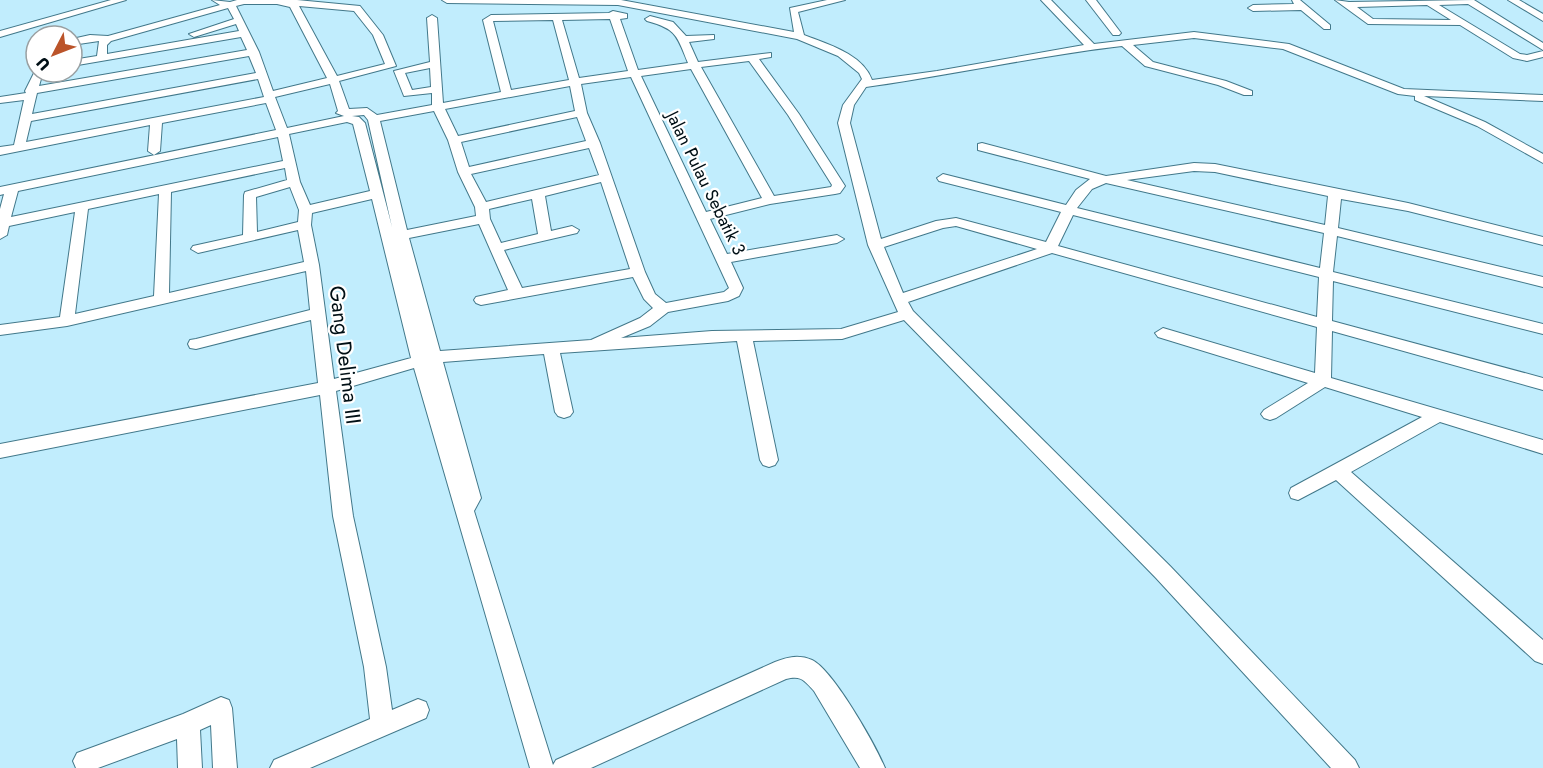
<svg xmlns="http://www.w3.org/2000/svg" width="1543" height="768" font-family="Jost,sans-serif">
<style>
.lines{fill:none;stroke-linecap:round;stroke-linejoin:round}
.street-casing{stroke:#42788a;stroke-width:2}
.street{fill:#fff;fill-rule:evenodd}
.labels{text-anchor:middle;stroke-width:4.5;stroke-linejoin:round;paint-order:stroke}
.far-street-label{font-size:18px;fill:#000f15;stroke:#fff}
.street-label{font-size:21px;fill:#000f15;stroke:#fff}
</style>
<rect width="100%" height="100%" fill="#c1edfd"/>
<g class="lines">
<defs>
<g id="street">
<path d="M 111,0 L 126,0 L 0,37 L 0,31 Z"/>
<path d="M 212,0 L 230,2 L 237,0 L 297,0 L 360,6 L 383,35 L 396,66 L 339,81 L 349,109 L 367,108 L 377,115 L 432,105 L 432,93 L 404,96 L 394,71 L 430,62 L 427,18 L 432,15 L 437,18 L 443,103 L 501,92 L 483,20 L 491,15 L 609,13 L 613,11 L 627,14 L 627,18 L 620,19 L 638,70 L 688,63 C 677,36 677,29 647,21 L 645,19 L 650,16 L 673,22 L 686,36 L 714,35 L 714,39 L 689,42 L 698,62 L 771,53 L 771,57 L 759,59 L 799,114 L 845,186 L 840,193 L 835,194 L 770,204 L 710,219 L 727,254 L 837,235 L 844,239 L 837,243 L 731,262 L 743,288 L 739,296 L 728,301 L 668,312 L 650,326 L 621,338 L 712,331 L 841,329 L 898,312 L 868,245 L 838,123 L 843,105 L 862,79 L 859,73 L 838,56 L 797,39 L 618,5 L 447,3 L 442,0 L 621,0 L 794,32 L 790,8 L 827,0 L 845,0 L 798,12 L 804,35 C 827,44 863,54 872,80 L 937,71 L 1084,45 L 1041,0 L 1051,0 L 1094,44 L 1194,32 L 1289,44 L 1404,89 L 1543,95 L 1543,101 L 1424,96 L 1485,122 L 1543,154 L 1543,163 L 1477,126 L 1415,100 L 1415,96 L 1398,94 L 1283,49 L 1194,38 L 1133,45 L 1153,62 L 1226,81 L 1252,91 L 1252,95 L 1244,95 L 1218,85 L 1145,66 L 1122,46 C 1036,56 952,75 866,87 L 854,105 L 850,123 L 881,239 L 936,221 L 956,218 L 1046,242 L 1061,212 L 939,181 L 937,178 L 943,174 L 1066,205 L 1076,190 L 1090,179 L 978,150 L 978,144 L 982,143 L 1106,176 L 1194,163 L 1215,164 L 1408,203 L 1543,237 L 1543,245 L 1408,211 L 1341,199 L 1338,228 L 1543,277 L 1543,287 L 1337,236 L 1333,272 L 1543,324 L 1543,334 L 1333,281 L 1332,321 L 1543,378 L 1543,390 L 1332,331 L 1331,378 L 1543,440 L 1543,454 L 1440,422 L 1351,472 L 1543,640 L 1543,664 L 1535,661 L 1336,480 L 1298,500 L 1291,498 L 1289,493 L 1291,488 L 1422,417 L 1325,387 L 1276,418 L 1270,420 L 1264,418 L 1261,414 L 1264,410 L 1308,383 L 1158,337 L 1155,333 L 1163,328 L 1315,373 L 1317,327 L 1052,253 L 908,302 L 913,311 L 1170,566 L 1355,760 L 1359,768 L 1331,768 L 1156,578 L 904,320 L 842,339 L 753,341 L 778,460 L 775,465 L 769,467 L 763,465 L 760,460 L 737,341 L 560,353 L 573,412 L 570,416 L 564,418 L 558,416 L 555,412 L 544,354 L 443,362 L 481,498 L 474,511 L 553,765 L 556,760 L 775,662 C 787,657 799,654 812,660 C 833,670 875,744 885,768 L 860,768 L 814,691 C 804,680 801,675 786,679 L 591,768 L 530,768 L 414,368 L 336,391 L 353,516 L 386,667 L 392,710 L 418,699 L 426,702 L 429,710 L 426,718 L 310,768 L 270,768 L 274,760 L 370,719 L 364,667 L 333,516 L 320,395 L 0,458 L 0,444 L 318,383 L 311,320 L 196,349 L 190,348 L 188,344 L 190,340 L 196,339 L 310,310 L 306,271 L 67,326 L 0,335 L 0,325 L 60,317 L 75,212 L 9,226 L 7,235 L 0,239 L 0,209 L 4,194 L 0,195 L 0,187 L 276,130 L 266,103 L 162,123 L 160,151 L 154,155 L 148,151 L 150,125 L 0,155 L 0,147 L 14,145 L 24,100 L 0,103 L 0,97 L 26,93 L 25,91 L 36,69 L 36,72 L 43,72 L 39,86 L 247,50 L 241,37 L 72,66 L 72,60 L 97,56 L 99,41 L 72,45 L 72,39 L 90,35 L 108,36 L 220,5 ZM 244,4 L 277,4 L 290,7 L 327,78 L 273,91 L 259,52 L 236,6 ZM 299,6 L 354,11 L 373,35 L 385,64 L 337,76 ZM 228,8 L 234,19 L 189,34 L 194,37 L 236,24 L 239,31 L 107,54 L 107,45 L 111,41 ZM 610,19 L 628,71 L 579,78 L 562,20 ZM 553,20 L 569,80 L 511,90 L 493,21 ZM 249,56 L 256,73 L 32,114 L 37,93 ZM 749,61 L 788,115 L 832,185 L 831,187 L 774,196 L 701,67 ZM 430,68 L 431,87 L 412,90 L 405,73 ZM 691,69 L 762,198 L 706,212 L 641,76 ZM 631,77 L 729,288 L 724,292 L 666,303 L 655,294 L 645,272 L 600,143 L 587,113 L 581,84 ZM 258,79 L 264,97 L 26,142 L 31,121 ZM 330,84 L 338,111 L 336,113 L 344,116 L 287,128 L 275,97 ZM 570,86 L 575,111 L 458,136 L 445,109 ZM 434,111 L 448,140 L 458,172 L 475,207 L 476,216 L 407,230 L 380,121 ZM 364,115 L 368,120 L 392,227 L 365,123 L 359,117 L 352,116 ZM 577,117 L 586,141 L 469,167 L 461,142 ZM 347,122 L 353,124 L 370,191 L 310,205 L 300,182 L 289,134 ZM 278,137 L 283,161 L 11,217 L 18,191 ZM 589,148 L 599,175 L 486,202 L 471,174 ZM 285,168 L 287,180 L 245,192 L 244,195 L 243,235 L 193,246 L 191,249 L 198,253 L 298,230 L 304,262 L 169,293 L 171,192 ZM 1194,171 L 1215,172 L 1328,196 L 1325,225 L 1127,180 ZM 601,182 L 630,269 L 522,288 L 504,250 L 577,233 L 579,230 L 572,226 L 551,231 L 545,196 ZM 1106,183 L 1324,233 L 1320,268 L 1077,208 L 1092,189 ZM 290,187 L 299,210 L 298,222 L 257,232 L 256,197 ZM 159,194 L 154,296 L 75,314 L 88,209 ZM 372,199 L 411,358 L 334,379 L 319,265 L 311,225 L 312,213 ZM 532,199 L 538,234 L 501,243 L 490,219 L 489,209 ZM 1073,215 L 1319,277 L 1317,317 L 1058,246 ZM 479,224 L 508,290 L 476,297 L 474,300 L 476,303 L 481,305 L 633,277 L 644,299 L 653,308 L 640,318 L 591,340 L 440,351 L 409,238 ZM 956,226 L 1037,249 L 903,293 L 884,247 L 943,228 Z"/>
<path d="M 1086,0 L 1096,0 L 1121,33 L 1119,35 L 1113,35 Z"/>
<path d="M 1292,0 L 1300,0 L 1330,25 L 1330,29 L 1324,29 L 1301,10 L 1253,11 L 1248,8 L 1253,5 L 1294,4 Z"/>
<path d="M 1335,0 L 1349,2 L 1474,0 L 1543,43 L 1543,50 L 1468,4 L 1439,5 L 1520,54 L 1527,55 L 1543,51 L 1543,57 L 1527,61 L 1513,58 L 1460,25 L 1368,24 ZM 1427,5 L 1451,20 L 1373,19 L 1357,7 Z"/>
<path d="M 1508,0 L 1519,0 L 1543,14 L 1543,21 Z"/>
<path d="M 221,697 L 229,700 L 232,708 L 237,768 L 213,768 L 211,725 L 200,730 L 202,768 L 178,768 L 177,739 L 98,768 L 76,768 L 73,761 L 77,753 L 183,714 Z"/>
</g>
</defs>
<use href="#street" class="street-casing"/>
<use href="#street" class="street"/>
</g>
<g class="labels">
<g class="far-street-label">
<text transform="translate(706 183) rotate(64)" y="6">Jalan Pulau Sebatik 3</text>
</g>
<g class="street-label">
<text transform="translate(345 355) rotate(83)" y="7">Gang Delima III</text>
</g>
</g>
<g transform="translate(54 54) rotate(228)"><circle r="28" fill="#ffffff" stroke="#999fa1" stroke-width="1.5"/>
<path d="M0-4.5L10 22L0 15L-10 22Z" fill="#bb542a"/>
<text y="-9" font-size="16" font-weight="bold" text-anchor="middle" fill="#000f15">U</text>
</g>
</svg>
